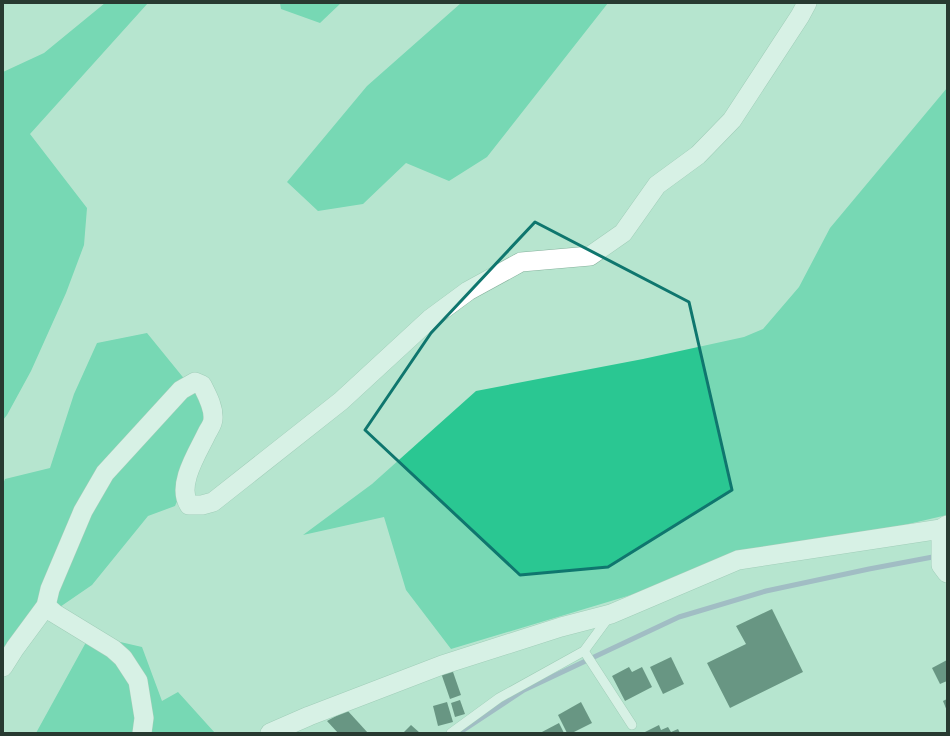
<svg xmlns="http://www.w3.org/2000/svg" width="950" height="736" font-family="Roboto,sans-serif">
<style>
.forest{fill:#2ac792}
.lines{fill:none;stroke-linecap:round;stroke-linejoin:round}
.stream{stroke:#878db6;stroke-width:5}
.building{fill:#0b3727}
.lane-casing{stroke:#85b19c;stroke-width:10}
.street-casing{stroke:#85b19c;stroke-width:20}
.lane{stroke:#fff;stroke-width:9}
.street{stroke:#fff;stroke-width:19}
.marked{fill:none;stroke:#0f766e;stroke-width:3;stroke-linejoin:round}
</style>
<rect width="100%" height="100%" fill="#b7e5cf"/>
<g class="forest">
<path d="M 105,3 L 148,3 L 30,134 L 87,208 L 84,245 L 66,293 L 31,371 L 7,415 L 3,420 L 3,72 L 44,53 Z"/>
<path d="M 280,3 L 341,3 L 320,23 L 281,9 Z"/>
<path d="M 461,3 L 608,3 L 487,157 L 449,181 L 406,163 L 363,204 L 318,211 L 287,182 L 367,86 Z"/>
<path d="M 947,88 L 947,515 L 724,567 L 451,649 L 406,590 L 384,517 L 303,535 L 372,484 L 476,391 L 643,359 L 744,337 L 763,329 L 799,287 L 830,228 Z"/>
<path d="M 147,333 L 195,392 L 213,420 L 175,506 L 148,516 L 92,585 L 57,609 L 3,667 L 3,484 L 5,479 L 50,468 L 74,394 L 97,343 Z"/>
<path d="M 90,635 L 142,647 L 162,701 L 178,692 L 215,733 L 36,733 Z"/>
</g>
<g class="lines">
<path class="stream" d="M 459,733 L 524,690 L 679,617 L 766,591 L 869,569 L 938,556"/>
</g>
<g class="building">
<path d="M 772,609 L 803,672 L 730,708 L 707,663 L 746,644 L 736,626 Z"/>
<path d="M 671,657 L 684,684 L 663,694 L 650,667 Z"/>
<path d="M 947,660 L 947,681 L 940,684 L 932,668 Z"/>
<path d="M 629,667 L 632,672 L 642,667 L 652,687 L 625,701 L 612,676 Z"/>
<path d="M 452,669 L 461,695 L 450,699 L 441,673 Z"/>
<path d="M 947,699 L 947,711 L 943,701 Z"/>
<path d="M 460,700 L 465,714 L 455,717 L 451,703 Z"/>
<path d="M 447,702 L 453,722 L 438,726 L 433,706 Z"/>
<path d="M 581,702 L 592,723 L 572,733 L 567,733 L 558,715 Z"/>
<path d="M 347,710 L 368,733 L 338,733 L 327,721 Z"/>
<path d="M 559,723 L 564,733 L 540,733 Z"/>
<path d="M 411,725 L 420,733 L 403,733 Z"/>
<path d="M 659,725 L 661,730 L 668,727 L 671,732 L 678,729 L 680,733 L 643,733 Z"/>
</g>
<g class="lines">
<defs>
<g id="lane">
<path d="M 584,651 L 632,725"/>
<path d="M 451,733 L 499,698 L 584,651 L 609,617"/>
</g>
<g id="street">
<path d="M 941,529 L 941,565 L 947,573"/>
<path d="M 46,606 L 54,613 L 113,649 L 123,658 L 138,681 L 144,718 L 142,733"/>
<path d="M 3,667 L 15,648 L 46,606 L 50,589 L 83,511 L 105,473 L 181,390 L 195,382 L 202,385 C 207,395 214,407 213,419 C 213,424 209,429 207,433 C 198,452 176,485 189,505 L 202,505 L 213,502 L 341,401 L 430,319 L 468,291 L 521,262 L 590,256 L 623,233 L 657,185 L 698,155 L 732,120 L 800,16 L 807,3"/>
<path d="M 270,733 L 309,716 L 442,665 L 561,627 L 611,614 L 738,560 L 941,529 L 947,525"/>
</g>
</defs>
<use href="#lane" class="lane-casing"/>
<use href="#street" class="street-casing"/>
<use href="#lane" class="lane"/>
<use href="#street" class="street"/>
</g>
<path d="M0 0H950V736H0ZM 535,222 L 689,302 L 732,490 L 608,567 L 520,575 L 365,430 L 431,333 Z" fill="#b7e5cf" fill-opacity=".55" fill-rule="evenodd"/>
<path class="marked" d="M 535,222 L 689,302 L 732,490 L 608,567 L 520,575 L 365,430 L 431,333 Z"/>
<rect width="950" height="736" fill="none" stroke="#283a31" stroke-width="8"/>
</svg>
